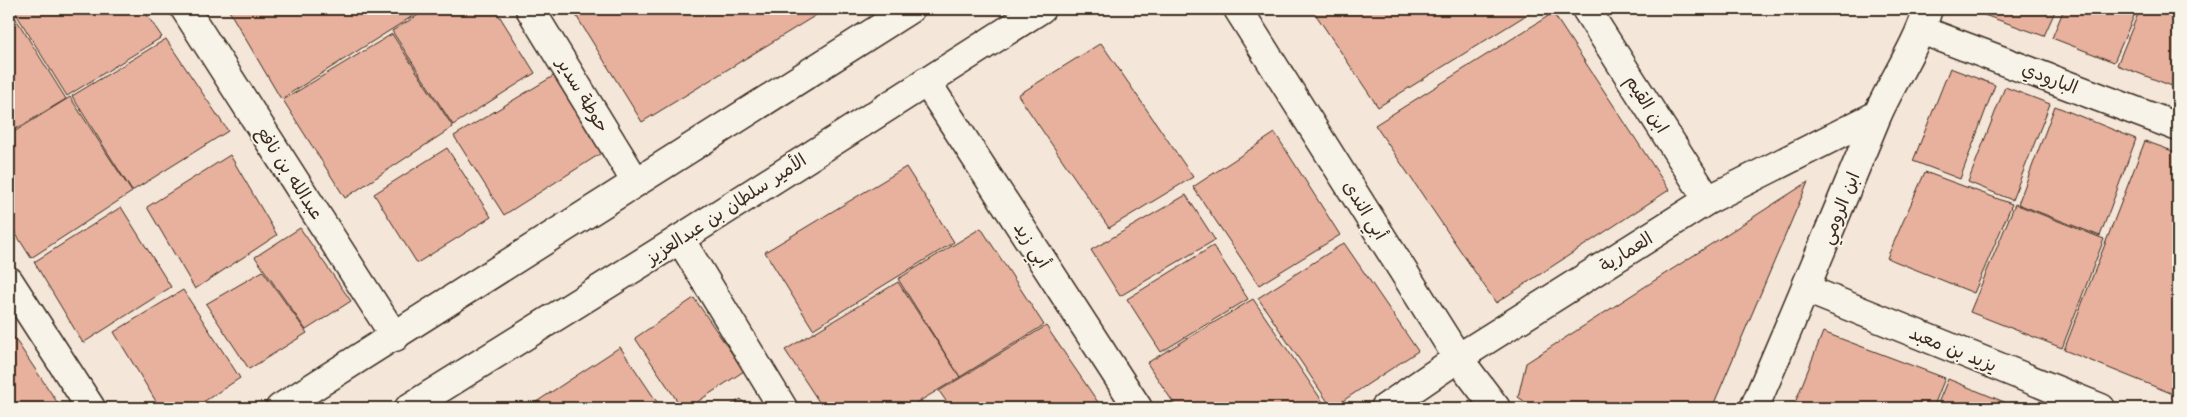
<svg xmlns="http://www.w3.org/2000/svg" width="2187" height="417" font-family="'Shantell Sans','Playpen Sans Arabic',sans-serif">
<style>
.building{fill:#e7b19d;stroke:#3b2a1e}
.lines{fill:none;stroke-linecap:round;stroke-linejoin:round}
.minor-casing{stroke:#3b2a1e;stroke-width:31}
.tertiary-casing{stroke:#3b2a1e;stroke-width:31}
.minor{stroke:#f7f3e8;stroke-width:28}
.tertiary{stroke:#f7f3e8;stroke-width:28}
.labels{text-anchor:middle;stroke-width:4;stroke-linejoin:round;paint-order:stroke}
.street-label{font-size:18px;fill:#3b2a1e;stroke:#f7f3e8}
</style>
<rect width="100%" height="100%" fill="#f4e6d9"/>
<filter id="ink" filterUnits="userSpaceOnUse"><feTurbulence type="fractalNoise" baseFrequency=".02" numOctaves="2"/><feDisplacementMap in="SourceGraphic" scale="10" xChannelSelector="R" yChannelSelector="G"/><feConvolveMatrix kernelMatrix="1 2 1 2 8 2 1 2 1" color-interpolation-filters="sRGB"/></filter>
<g filter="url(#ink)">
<g class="building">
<path d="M 13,9 L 143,9 L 162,37 L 67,96 Z"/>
<path d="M 228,9 L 424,9 L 281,99 Z"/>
<path d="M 428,9 L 495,9 L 535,73 L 453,125 L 392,31 Z"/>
<path d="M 572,9 L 826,9 L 642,122 Z"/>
<path d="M 1312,9 L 1536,9 L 1378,107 Z"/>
<path d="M 1967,9 L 2056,9 L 2044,36 Z"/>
<path d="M 2064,9 L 2137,9 L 2114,62 L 2052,38 Z"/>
<path d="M 2140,9 L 2178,9 L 2178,71 L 2172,86 L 2117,65 Z"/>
<path d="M 1553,13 L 1669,190 L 1496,303 L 1375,125 Z"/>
<path d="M 13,14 L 66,99 L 9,133 L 9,17 Z"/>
<path d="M 392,34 L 453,127 L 345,198 L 283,100 Z"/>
<path d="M 166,39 L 228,131 L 132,191 L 72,96 Z"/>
<path d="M 1101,43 L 1193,177 L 1109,228 L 1018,95 Z"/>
<path d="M 1950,68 L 1995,85 L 1960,179 L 1913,161 Z"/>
<path d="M 555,75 L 603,152 L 504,215 L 454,136 Z"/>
<path d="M 2178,77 L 2178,90 L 2173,88 Z"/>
<path d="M 2005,87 L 2050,104 L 2012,200 L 1968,182 Z"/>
<path d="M 70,97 L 132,192 L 31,258 L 9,223 L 9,135 Z"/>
<path d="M 2055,106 L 2136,139 L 2100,236 L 2018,204 Z"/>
<path d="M 1275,133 L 1340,235 L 1259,285 L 1193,187 Z"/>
<path d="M 2145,141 L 2178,153 L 2178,396 L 2064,350 Z"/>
<path d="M 447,148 L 491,217 L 417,263 L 374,194 Z"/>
<path d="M 230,155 L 277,235 L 195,289 L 147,207 Z"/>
<path d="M 906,167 L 954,242 L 813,329 L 765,252 Z"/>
<path d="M 1925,172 L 2012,204 L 1974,293 L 1887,258 Z"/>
<path d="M 1808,182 L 1712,408 L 1534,408 L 1518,397 L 1526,363 Z"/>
<path d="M 1186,195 L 1215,240 L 1120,296 L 1091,250 Z"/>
<path d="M 2015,204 L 2104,239 L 2062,348 L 1970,312 Z"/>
<path d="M 121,207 L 171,287 L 83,343 L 34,262 Z"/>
<path d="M 300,228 L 351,301 L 306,330 L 255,257 Z"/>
<path d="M 981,228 L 1044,325 L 960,377 L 898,279 Z"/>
<path d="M 1344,243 L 1418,351 L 1332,408 L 1258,298 Z"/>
<path d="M 1213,246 L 1248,299 L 1161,352 L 1127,299 Z"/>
<path d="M 263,271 L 307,333 L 249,369 L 206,304 Z"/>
<path d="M 898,282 L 960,377 L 908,408 L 823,408 L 785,350 Z"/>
<path d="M 183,290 L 240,378 L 194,408 L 160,408 L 114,332 Z"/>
<path d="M 694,298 L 744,371 L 688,408 L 682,408 L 635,338 Z"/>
<path d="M 1253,299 L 1327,408 L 1177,408 L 1147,363 Z"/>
<path d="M 1046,326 L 1102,408 L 951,408 L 939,391 Z"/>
<path d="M 9,330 L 61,408 L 9,408 Z"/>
<path d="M 1823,332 L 1945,378 L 1933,408 L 1793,408 Z"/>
<path d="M 620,347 L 661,408 L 527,408 Z"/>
<path d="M 1948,379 L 2019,408 L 1936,408 Z"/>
<path d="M 741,399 L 747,408 L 726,408 Z"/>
</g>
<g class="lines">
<defs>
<g id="minor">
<path d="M 185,9 L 395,337"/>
<path d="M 530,9 L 636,182"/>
<path d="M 1238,9 L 1458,358 L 1496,408"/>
<path d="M 1586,9 L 1708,200"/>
<path d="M 1921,30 L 2178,127"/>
<path d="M 926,81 L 1138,408"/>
<path d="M 680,239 L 783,408"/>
<path d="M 9,281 L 91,408"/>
<path d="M 1806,289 L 2101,408"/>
<path d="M 1385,408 L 1458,358 L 1708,200 L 1877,115"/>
<path d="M 1754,408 C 1796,312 1836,215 1876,118 C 1892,81 1916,48 1928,9"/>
</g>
<g id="tertiary">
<path d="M 280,408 L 910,9"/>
<path d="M 409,408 L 680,239 L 1041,9"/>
</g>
</defs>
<use href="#minor" class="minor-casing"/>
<use href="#tertiary" class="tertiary-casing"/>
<use href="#minor" class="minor"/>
<use href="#tertiary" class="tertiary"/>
</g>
</g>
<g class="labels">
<g class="street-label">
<text transform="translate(2050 78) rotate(21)" y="6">البارودي</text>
<text transform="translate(583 95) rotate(59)" y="6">حوطة سدير</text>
<text transform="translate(1647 104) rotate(58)" y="6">ابن القيم</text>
<text transform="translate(290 173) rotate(57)" y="6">عبدالله بن نافع</text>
<text transform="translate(1840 208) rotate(-68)" y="6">ابن الرومي</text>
<text transform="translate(726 209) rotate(-33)" y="6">الأمير سلطان بن عبدالعزيز</text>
<text transform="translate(1365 210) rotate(58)" y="6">أبي الندى</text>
<text transform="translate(1032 245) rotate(57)" y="6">أبي زيد</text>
<text transform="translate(1626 252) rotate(-32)" y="6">العمارية</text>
<text transform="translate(1953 349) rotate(22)" y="6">يزيد بن معبد</text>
</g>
</g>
<rect width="2187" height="417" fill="none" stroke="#f7f3e8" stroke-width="30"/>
<rect x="15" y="15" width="2157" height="387" fill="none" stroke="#3b2a1e" stroke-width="2" filter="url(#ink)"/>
</svg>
